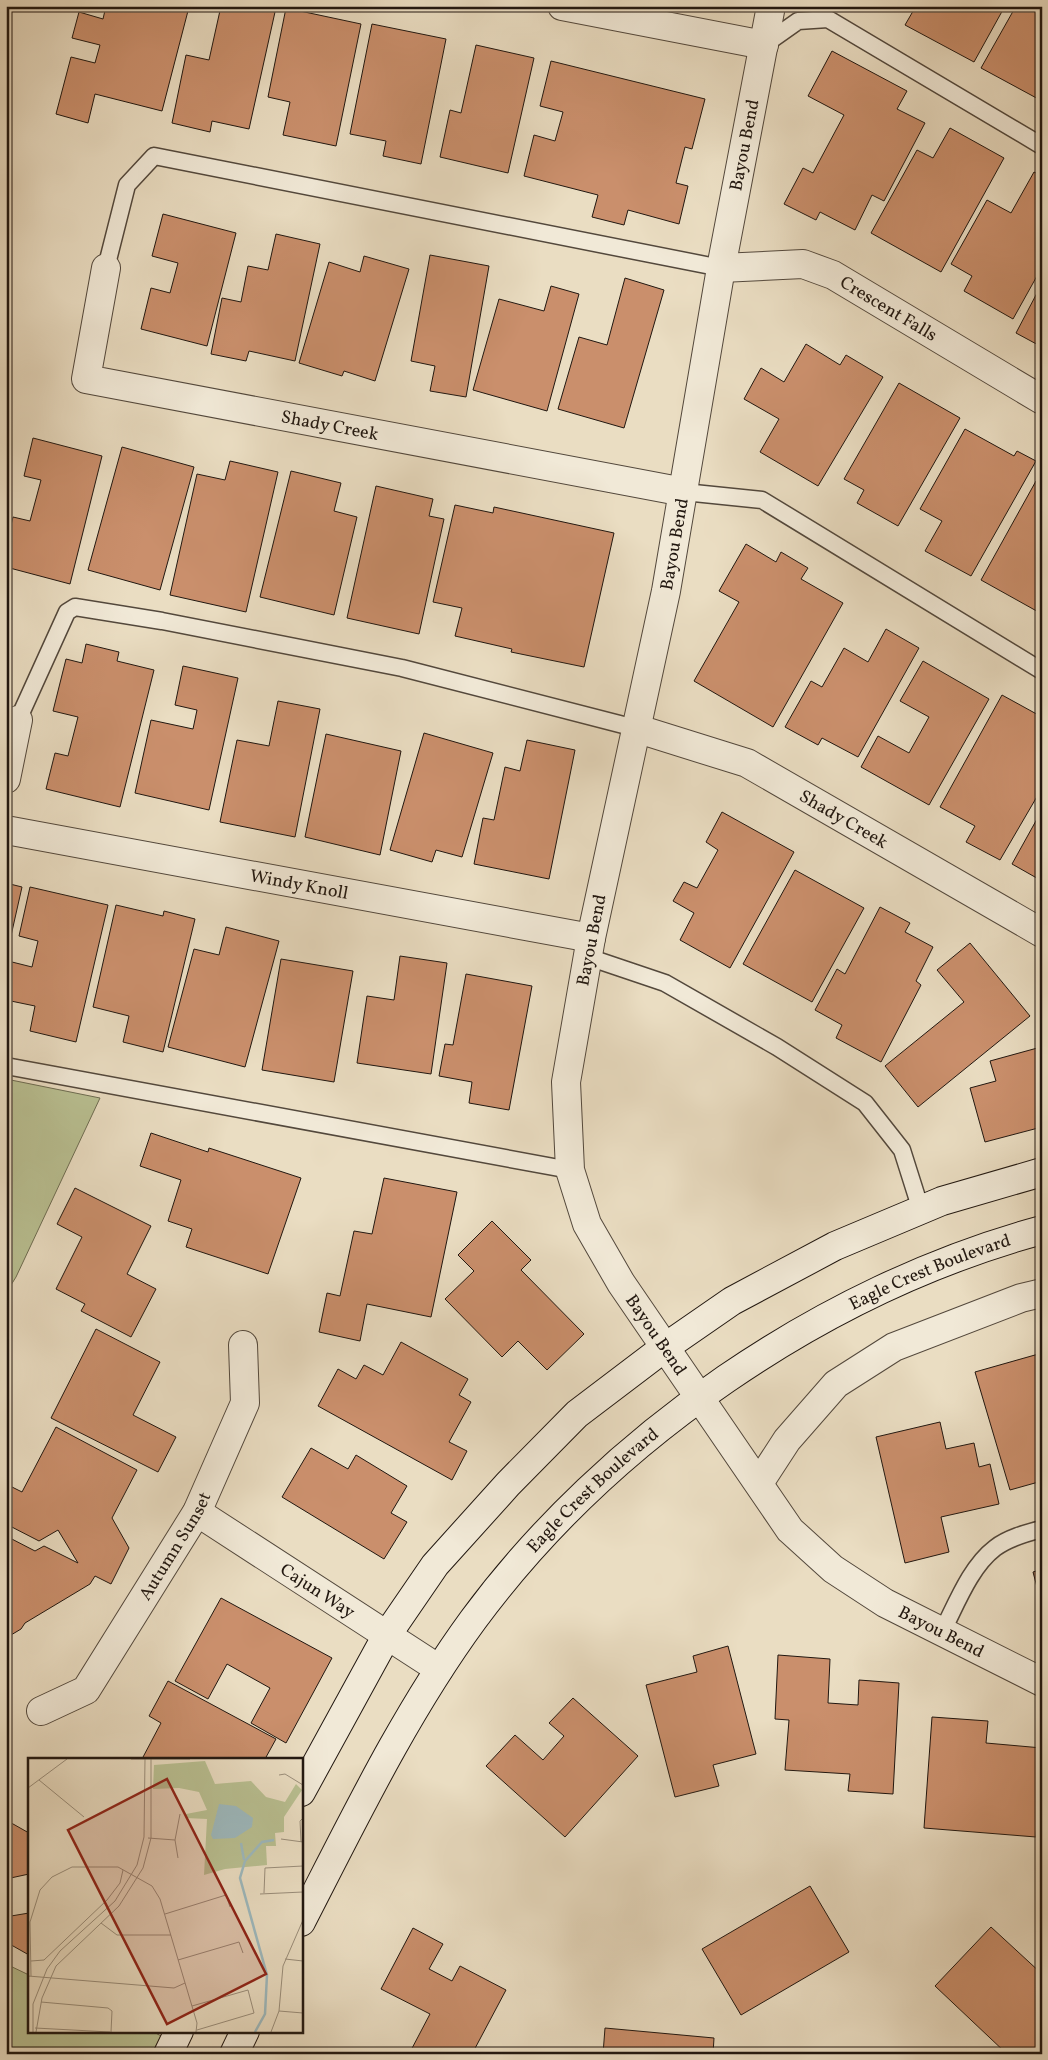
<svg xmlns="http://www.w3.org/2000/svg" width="1048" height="2060" font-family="Vollkorn,serif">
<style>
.green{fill:#b9c092;stroke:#6d6c51}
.building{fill:#ca8f6c;stroke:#211710}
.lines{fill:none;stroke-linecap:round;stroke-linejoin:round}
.service-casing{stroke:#53483c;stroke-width:19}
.minor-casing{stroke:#53483c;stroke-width:30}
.secondary-casing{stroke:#211710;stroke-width:30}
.service{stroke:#f1e9d7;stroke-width:16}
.minor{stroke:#f1e9d7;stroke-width:28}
.secondary{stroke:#f1e9d7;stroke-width:28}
.labels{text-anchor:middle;stroke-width:4.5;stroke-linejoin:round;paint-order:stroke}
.street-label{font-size:18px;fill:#211710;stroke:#f1e9d7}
.inset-river{fill:none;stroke:#9db9be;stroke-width:2.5}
.inset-road{fill:none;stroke:#9a8e7b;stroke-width:1}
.view{fill:#8f2418;fill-opacity:0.15;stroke:#8f2418;stroke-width:2.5}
.inset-edge{fill:none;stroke:#211710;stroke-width:2.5}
</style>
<rect width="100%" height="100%" fill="#eaddc2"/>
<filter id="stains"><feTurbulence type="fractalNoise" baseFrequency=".004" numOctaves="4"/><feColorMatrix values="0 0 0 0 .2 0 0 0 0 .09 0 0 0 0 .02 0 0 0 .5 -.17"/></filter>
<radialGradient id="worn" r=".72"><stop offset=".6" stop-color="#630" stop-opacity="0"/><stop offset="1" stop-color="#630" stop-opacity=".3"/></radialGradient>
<g class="green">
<path d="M 6,1079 L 100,1098 L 16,1277 L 6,1293 Z"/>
<path d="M 6,1964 L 29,1975 L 29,2031 L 152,2031 L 161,2036 L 152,2054 L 6,2054 Z"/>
</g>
<g class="building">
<path d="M 106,6 L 189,7 L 162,111 L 95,94 L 88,123 L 56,114 L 71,57 L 95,63 L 100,45 L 72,38 L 79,12 L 103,19 Z"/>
<path d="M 221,6 L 249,6 L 275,12 L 249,129 L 212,121 L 210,132 L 172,123 L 186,55 L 209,60 Z"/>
<path d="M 916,6 L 1005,6 L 974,62 L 905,25 Z"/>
<path d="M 1016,6 L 1042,6 L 1042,101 L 981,68 Z"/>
<path d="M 286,8 L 361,24 L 336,146 L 283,135 L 290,102 L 268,97 Z"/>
<path d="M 372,24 L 446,39 L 421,164 L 383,156 L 386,141 L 350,134 Z"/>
<path d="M 476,45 L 534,58 L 508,173 L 440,157 L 450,110 L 461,113 Z"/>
<path d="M 832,51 L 907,91 L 897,109 L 925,123 L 884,201 L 872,195 L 855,230 L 820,212 L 816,220 L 784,204 L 803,168 L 813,173 L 844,115 L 808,96 Z"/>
<path d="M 551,61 L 705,99 L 692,149 L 685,147 L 676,183 L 688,186 L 679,224 L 628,210 L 624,225 L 592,217 L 598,195 L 524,176 L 534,135 L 555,141 L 563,112 L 540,106 Z"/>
<path d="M 950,128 L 1004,158 L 941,272 L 871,233 L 917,150 L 933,158 Z"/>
<path d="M 1034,172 L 1042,176 L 1042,267 L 1013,319 L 964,291 L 972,276 L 951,264 L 987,200 L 1011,213 Z"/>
<path d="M 163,214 L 236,233 L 207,346 L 141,329 L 151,288 L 170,293 L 178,263 L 152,256 Z"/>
<path d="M 276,234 L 320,244 L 295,361 L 249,351 L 246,361 L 211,354 L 222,298 L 241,302 L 248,266 L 268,270 Z"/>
<path d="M 430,255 L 489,266 L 466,397 L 430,391 L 435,366 L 411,361 Z"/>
<path d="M 364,256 L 409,269 L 375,381 L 344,371 L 342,376 L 299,363 L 329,262 L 360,272 Z"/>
<path d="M 625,278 L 664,290 L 624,428 L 558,409 L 579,337 L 607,345 Z"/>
<path d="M 551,286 L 579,294 L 547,411 L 473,390 L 499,299 L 544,311 Z"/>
<path d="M 1037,293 L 1042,296 L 1042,347 L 1016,333 Z"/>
<path d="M 806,344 L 840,365 L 846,355 L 883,377 L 818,486 L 760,452 L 779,419 L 744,399 L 761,368 L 784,382 Z"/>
<path d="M 899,383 L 960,418 L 898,526 L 857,503 L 864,490 L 844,479 Z"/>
<path d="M 965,429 L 1014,456 L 1017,451 L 1036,461 L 971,576 L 925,551 L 942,521 L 920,509 Z"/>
<path d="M 33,438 L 102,456 L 70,584 L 6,567 L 6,545 L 13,517 L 30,521 L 41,480 L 24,476 Z"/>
<path d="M 122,447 L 194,467 L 160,590 L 88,570 Z"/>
<path d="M 230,461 L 278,472 L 246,612 L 170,595 L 197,474 L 225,480 Z"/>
<path d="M 291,471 L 341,483 L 334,511 L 357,517 L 334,615 L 260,597 Z"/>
<path d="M 1036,481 L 1042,484 L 1042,614 L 981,580 Z"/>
<path d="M 376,486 L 433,499 L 429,516 L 444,519 L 419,634 L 347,618 Z"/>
<path d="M 455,505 L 493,513 L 494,507 L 614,533 L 584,667 L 511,652 L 512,649 L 455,636 L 462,608 L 433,602 Z"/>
<path d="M 746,544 L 776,562 L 781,552 L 808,568 L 801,579 L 843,603 L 773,727 L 694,681 L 739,602 L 719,591 Z"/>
<path d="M 886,629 L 919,648 L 858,757 L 822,738 L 818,745 L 785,727 L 811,681 L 822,687 L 844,648 L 868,662 Z"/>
<path d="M 86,644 L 119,652 L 117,661 L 154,670 L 120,807 L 46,789 L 55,753 L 68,756 L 78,717 L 53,711 L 66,659 L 82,663 Z"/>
<path d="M 923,661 L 989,699 L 929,805 L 861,767 L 878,736 L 909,753 L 929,717 L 900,701 Z"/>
<path d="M 183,666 L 238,678 L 209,810 L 135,793 L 151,720 L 193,729 L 197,710 L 175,705 Z"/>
<path d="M 1002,695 L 1042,717 L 1042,788 L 1000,860 L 966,842 L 975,826 L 940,807 Z"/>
<path d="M 278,701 L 320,709 L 295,837 L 220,822 L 237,740 L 269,746 Z"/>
<path d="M 424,733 L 493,753 L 462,857 L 436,850 L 432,862 L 390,850 Z"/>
<path d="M 326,734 L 401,751 L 380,855 L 305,837 Z"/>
<path d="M 527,740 L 575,750 L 549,879 L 474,864 L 483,818 L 494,820 L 505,767 L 520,771 Z"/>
<path d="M 1042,810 L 1042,881 L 1012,864 Z"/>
<path d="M 722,812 L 794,852 L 730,968 L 680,940 L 694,913 L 673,901 L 684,882 L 697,888 L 718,850 L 706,842 Z"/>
<path d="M 795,870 L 864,908 L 812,1002 L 743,964 Z"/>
<path d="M 6,883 L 22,887 L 6,958 Z"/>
<path d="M 30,887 L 108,905 L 76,1042 L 30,1031 L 35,1006 L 6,1000 L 8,961 L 32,967 L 38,941 L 19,936 Z"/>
<path d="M 116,905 L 163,916 L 164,911 L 195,919 L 163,1052 L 123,1042 L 129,1016 L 93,1007 Z"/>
<path d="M 880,907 L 910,923 L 905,932 L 933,947 L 916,981 L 921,985 L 881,1062 L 836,1038 L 842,1025 L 815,1010 L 837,969 L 845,974 Z"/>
<path d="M 226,927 L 279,941 L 245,1067 L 168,1047 L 194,949 L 219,955 Z"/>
<path d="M 970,943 L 1030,1016 L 918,1107 L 885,1066 L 964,1002 L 937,970 Z"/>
<path d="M 400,956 L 447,963 L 431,1074 L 357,1063 L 367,996 L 394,1000 Z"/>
<path d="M 281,959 L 353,971 L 334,1082 L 262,1070 Z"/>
<path d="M 466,974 L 532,986 L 509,1110 L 469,1103 L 472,1082 L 439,1076 L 445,1044 L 453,1045 Z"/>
<path d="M 1040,1045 L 1042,1045 L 1042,1127 L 985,1142 L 970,1088 L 996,1081 L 990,1061 L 1041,1047 Z"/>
<path d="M 151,1133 L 208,1152 L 209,1148 L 301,1178 L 268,1274 L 186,1247 L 192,1229 L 168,1221 L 181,1180 L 140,1166 Z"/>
<path d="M 384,1178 L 457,1192 L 431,1317 L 367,1304 L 360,1341 L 319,1332 L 327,1293 L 340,1296 L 354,1231 L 372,1234 Z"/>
<path d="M 75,1188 L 151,1226 L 127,1274 L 156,1289 L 131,1337 L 81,1311 L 85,1304 L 56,1289 L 82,1237 L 57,1224 Z"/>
<path d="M 492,1221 L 531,1260 L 521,1270 L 584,1334 L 547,1370 L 518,1341 L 502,1357 L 445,1299 L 474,1271 L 458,1255 Z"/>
<path d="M 96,1329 L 160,1362 L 133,1415 L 176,1437 L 158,1472 L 51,1418 Z"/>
<path d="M 401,1342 L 468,1379 L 459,1395 L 471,1402 L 449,1442 L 467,1451 L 452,1480 L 318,1406 L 338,1369 L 356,1379 L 364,1365 L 383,1375 Z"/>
<path d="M 1042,1353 L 1042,1481 L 1010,1490 L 975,1372 Z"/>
<path d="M 940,1422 L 946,1449 L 974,1443 L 979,1467 L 990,1464 L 999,1504 L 941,1517 L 949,1552 L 905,1563 L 876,1437 Z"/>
<path d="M 56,1427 L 137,1470 L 112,1518 L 129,1548 L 111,1584 L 95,1576 L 90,1584 L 25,1623 L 21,1629 L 6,1638 L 6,1536 L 35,1551 L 44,1546 L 78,1563 L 58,1530 L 39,1541 L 6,1524 L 6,1484 L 22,1492 Z"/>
<path d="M 311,1448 L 348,1469 L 356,1455 L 407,1486 L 391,1513 L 407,1522 L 384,1559 L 282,1497 Z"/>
<path d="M 1042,1569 L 1042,1606 L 1033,1572 Z"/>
<path d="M 221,1598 L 332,1658 L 286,1743 L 251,1723 L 270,1688 L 227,1664 L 208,1699 L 175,1681 Z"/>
<path d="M 728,1646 L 756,1754 L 713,1765 L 719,1786 L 675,1797 L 646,1685 L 697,1672 L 693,1656 Z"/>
<path d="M 778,1655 L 830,1659 L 828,1703 L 858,1705 L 859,1680 L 899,1683 L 893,1794 L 848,1791 L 850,1774 L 785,1770 L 789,1720 L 775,1719 Z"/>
<path d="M 168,1681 L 276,1739 L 265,1759 L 142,1759 L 161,1723 L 149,1716 Z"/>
<path d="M 573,1698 L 638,1756 L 565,1837 L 486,1766 L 515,1735 L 543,1760 L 564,1736 L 549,1723 Z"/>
<path d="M 932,1717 L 988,1721 L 986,1743 L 1042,1748 L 1036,1837 L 924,1828 Z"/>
<path d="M 6,1820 L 29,1833 L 29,1874 L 6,1879 Z"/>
<path d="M 810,1886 L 849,1952 L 741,2015 L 702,1949 Z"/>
<path d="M 29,1913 L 29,1955 L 6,1942 L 6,1925 L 11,1916 Z"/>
<path d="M 991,1927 L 1042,1974 L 1042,2054 L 1007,2054 L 935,1986 Z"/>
<path d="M 413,1928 L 443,1944 L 429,1969 L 452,1981 L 460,1966 L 506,1990 L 472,2054 L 409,2054 L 430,2014 L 381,1989 Z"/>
<path d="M 605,2028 L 714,2038 L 713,2054 L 603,2054 Z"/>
</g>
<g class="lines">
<defs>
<g id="service">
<path d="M 764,45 L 798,21 L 828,19 L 1042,146"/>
<path d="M 106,268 L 127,185 L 154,156 L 721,268"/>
<path d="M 684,492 L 762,500 L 1042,671"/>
<path d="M 18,720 L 67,612 L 75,607 L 162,621 L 402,668 L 635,728"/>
<path d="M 588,957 L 665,983 L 777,1047 L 865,1103 L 902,1150 L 921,1210"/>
<path d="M 6,1066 L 570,1170"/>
<path d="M 942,1632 C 956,1605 970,1567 995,1548 C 1008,1538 1026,1533 1042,1529"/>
</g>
<g id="minor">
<path d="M 562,6 L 764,45"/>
<path id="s1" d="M 771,6 L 721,268 L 666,591 L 591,938 L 566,1082 L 570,1170 L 587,1224 L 621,1283 L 790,1530 L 833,1569 L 885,1603 L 1042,1682"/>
<path id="s2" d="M 106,268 L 86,379 L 684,492"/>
<path id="s3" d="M 721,268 L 803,264 L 833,275 L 1042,400"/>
<path id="s4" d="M 635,728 L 747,763 L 1042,933"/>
<path d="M 6,779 L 18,720"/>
<path id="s5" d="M 6,830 L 591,938"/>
<path d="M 759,1483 L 787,1440 L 836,1384 L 894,1347 L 1021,1298 L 1042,1293"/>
<path id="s6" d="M 197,1512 L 439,1669"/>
<path id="s7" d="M 41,1711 L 86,1690 L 197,1512 L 245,1403 L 243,1345"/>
</g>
<g id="secondary">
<path d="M 301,1792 L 387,1635 L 435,1565 L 508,1484 L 577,1414 L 664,1348 L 732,1301 L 835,1246 L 942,1201 L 1042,1172"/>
<path id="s8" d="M 301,1922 C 354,1819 405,1713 473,1620 C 607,1438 824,1289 1042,1230"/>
<path d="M 168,2054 L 179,2031"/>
<path d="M 234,2054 L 245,2031"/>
</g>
</defs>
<use href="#service" class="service-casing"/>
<use href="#minor" class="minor-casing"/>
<use href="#secondary" class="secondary-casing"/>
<use href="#service" class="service"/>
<use href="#minor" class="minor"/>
<use href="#secondary" class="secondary"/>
</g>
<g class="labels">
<g class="street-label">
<text transform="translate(744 145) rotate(-79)" y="6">Bayou Bend</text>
<text dy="6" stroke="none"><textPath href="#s3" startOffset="179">Crescent Falls</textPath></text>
<text dy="6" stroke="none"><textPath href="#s2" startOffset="361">Shady Creek</textPath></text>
<text transform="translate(674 544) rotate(-80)" y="6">Bayou Bend</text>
<text dy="6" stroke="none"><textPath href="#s4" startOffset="229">Shady Creek</textPath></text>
<text dy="6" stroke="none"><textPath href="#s5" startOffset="298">Windy Knoll</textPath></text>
<text transform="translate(591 940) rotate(-79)" y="6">Bayou Bend</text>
<text dy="6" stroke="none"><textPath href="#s8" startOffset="930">Eagle Crest Boulevard</textPath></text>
<text dy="6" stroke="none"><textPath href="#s1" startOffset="1371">Bayou Bend</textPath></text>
<text dy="6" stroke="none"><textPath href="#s8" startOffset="525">Eagle Crest Boulevard</textPath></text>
<text dy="6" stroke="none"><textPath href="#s7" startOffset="219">Autumn Sunset</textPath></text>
<text dy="6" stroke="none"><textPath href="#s6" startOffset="144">Cajun Way</textPath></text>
<text dy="6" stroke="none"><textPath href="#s1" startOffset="1791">Bayou Bend</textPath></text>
</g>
</g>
<g transform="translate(28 1758)">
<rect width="275" height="275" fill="#eaddc2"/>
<path d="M 177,3 L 187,26 L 223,23 L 238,39 L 257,44 L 268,26 L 274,32 L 256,59 L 256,74 L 247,75 L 248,88 L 238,88 L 239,107 L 197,111 L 176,117 L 179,61 L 158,60 L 158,56 L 179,52 L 171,34 L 151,30 L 125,31 L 126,7 Z" fill="#b9c092"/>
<path d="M 191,46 L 208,48 L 225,60 L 224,69 L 207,80 L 185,81 L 183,77 Z" fill="#9db9be"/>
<path class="inset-river" d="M 213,85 L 216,102M 217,103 L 234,84 L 246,82M 217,103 L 212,120 L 239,217 L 237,256 L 227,274"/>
<path class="inset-road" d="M 103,1 L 162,1M 251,17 L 257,16 L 275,27M 11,22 L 56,59M 0,30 L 39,1M 120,80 L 147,82M 253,81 L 275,84M 273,84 L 272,63 L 275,60M 150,100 L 147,82 L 152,56M 236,135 L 237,110 L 275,108M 232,136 L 275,134M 137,156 L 198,137 L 202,149M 73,165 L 89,177 L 143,177M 257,201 L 275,203M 150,202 L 211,184 L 215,195M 3,203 L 16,202 L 79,142 L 92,125 L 95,112M 0,218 L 146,230 L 157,225M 3,218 L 2,164 L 12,132 L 24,119 L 44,109 L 90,109 L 124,128 L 132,141 L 169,265 L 168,274M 13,244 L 80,250 L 84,253 L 83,274M 164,248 L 220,232 L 226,255 L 169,272M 251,253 L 275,255M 7,270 L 82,274M 5,274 L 5,246 L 19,211 L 32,193 L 87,143 L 109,107 L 116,79 L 117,1M 8,274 L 14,240 L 28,208 L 91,148 L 115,110 L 123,80 L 123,1M 243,274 L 251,253 L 255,208 L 275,162"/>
<path class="view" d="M 139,21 L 238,216 L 139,266 L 40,72 Z"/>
<rect width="275" height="275" class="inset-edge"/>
</g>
<rect width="1048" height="2060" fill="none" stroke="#eaddc2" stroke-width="25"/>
<rect x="8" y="8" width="1033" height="2045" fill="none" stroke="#211710" stroke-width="2.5"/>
<rect x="12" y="12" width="1023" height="2035" fill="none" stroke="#211710"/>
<rect width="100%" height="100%" filter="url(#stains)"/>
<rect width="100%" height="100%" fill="url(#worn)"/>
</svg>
